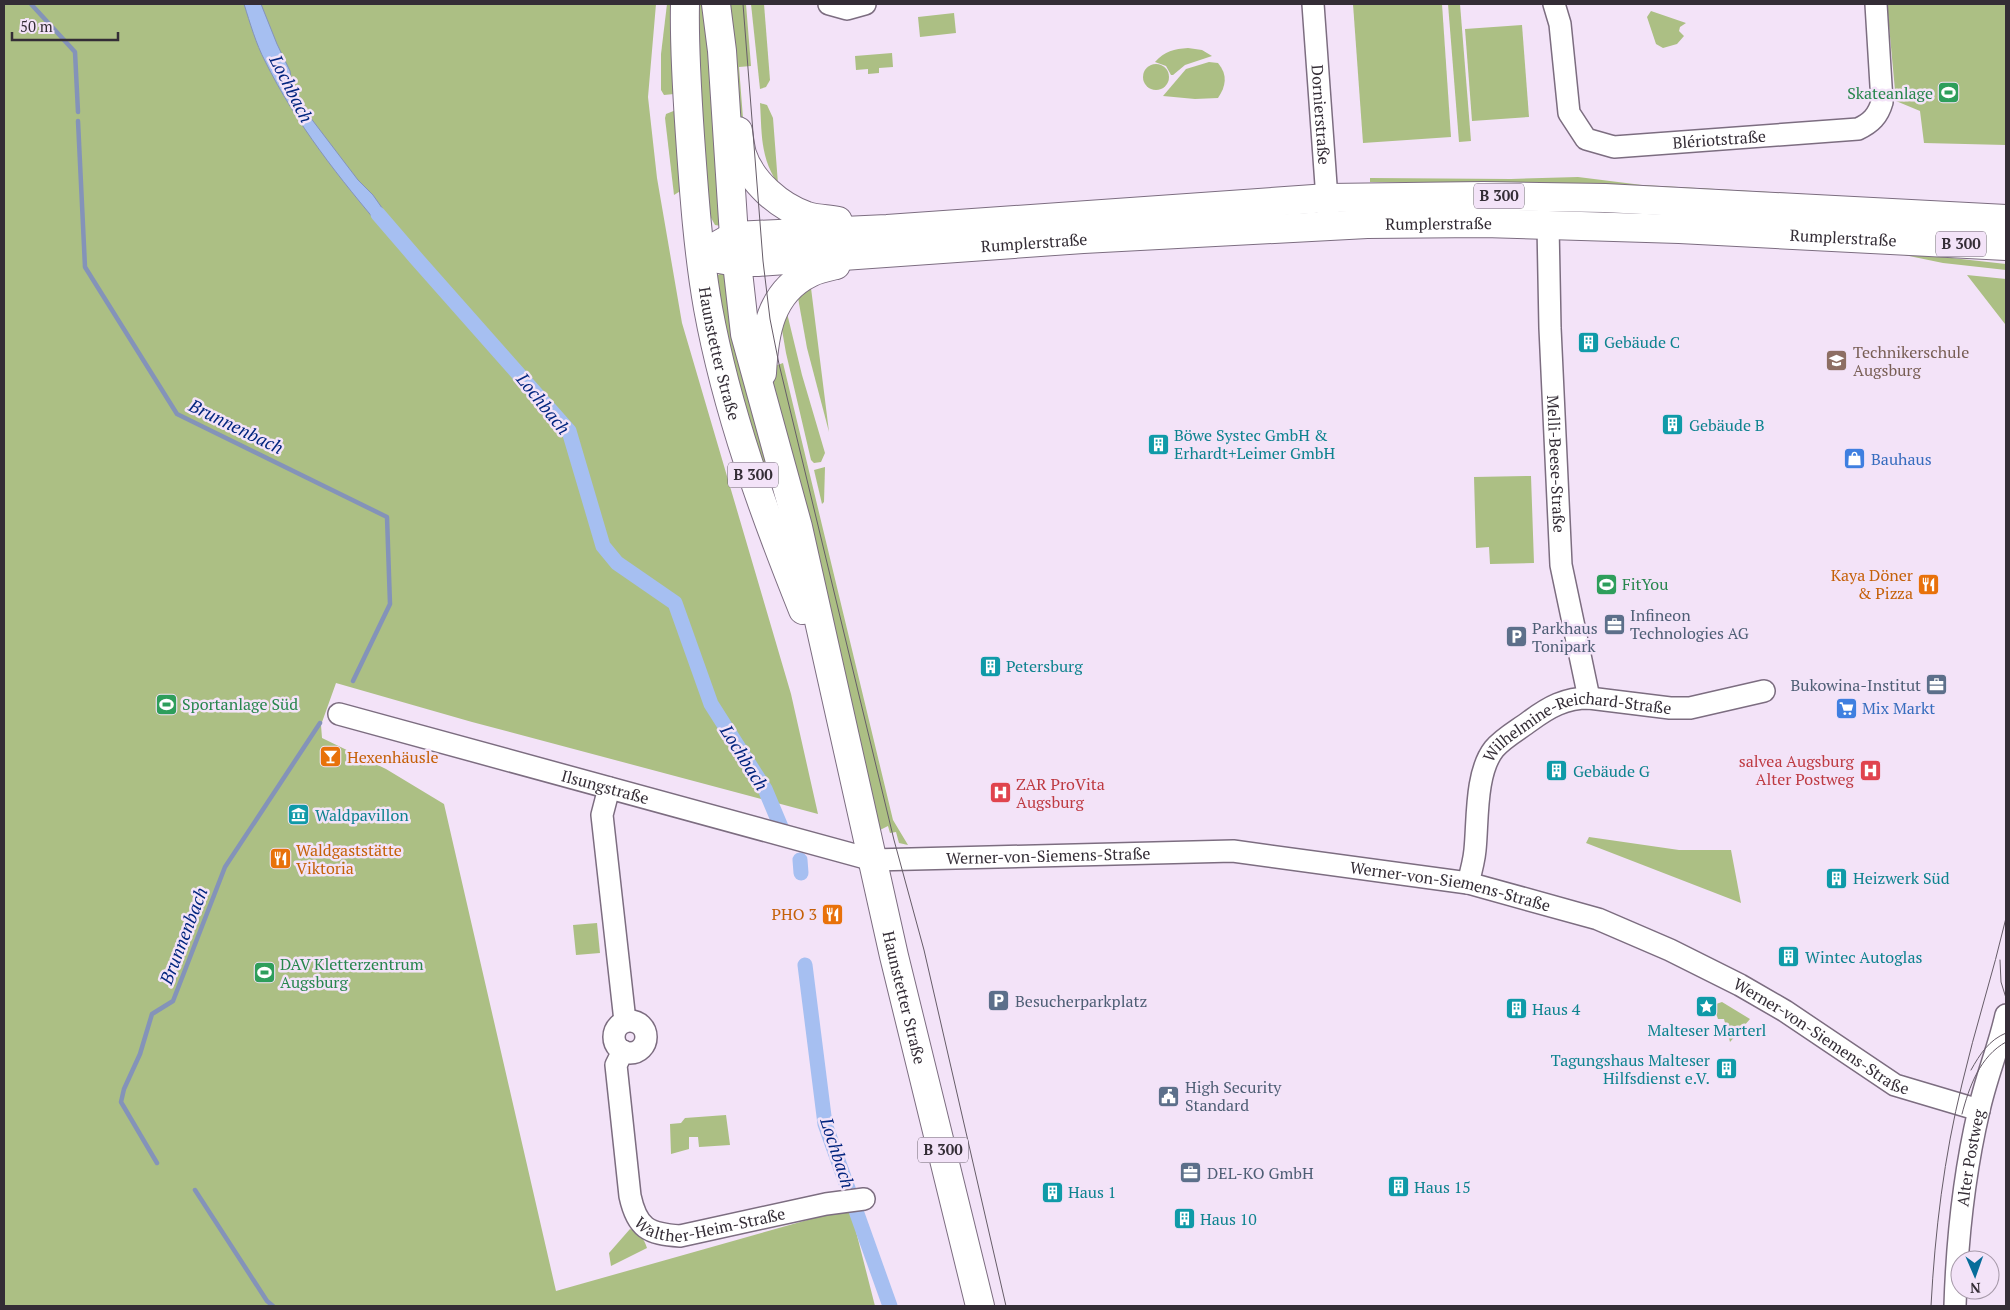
<svg xmlns="http://www.w3.org/2000/svg" width="2010" height="1310" font-family="'PT Serif',serif">
<style>
.green{fill:#acbf84}
.water{fill:#a6bff1;stroke:#8493b9}
.lines{fill:none;stroke-linecap:round;stroke-linejoin:round}
.stream{stroke:#8493b9;stroke-width:4.5}
.canal{stroke:#a6bff1;stroke-width:15}
.minor-casing{stroke:#7c6d80;stroke-width:24}
.major-casing{stroke:#7c6d80;stroke-width:30}
.minor{stroke:#fff;stroke-width:21}
.major{stroke:#fff;stroke-width:28}
.tram{stroke:#665c68;stroke-width:1}
.labels{text-anchor:middle;stroke-width:5;stroke-linejoin:round;paint-order:stroke}
.shield{fill:#f3e3f8;stroke:#6d6470;stroke-width:1}
.shield-label{font-size:15px;font-weight:bold;fill:#342d36}
.leisure-label{font-size:16px;fill:#27864d;stroke:#f3e3f8;text-anchor:start}
.street-label{font-size:16px;fill:#342d36;stroke:#f3e3f8}
.culture-label{font-size:16px;fill:#0d838f;stroke:#f3e3f8;text-anchor:start}
.education-label{font-size:16px;fill:#785e54;stroke:#f3e3f8;text-anchor:start}
.shop-label{font-size:16px;fill:#366cbe;stroke:#f3e3f8;text-anchor:start}
.food-label{font-size:16px;fill:#c56008;stroke:#f3e3f8;text-anchor:end}
.service-label{font-size:16px;fill:#4e5e75;stroke:#f3e3f8;text-anchor:start}
.health-label{font-size:16px;fill:#be3a42;stroke:#f3e3f8;text-anchor:end}
.water-label{font-size:18px;font-style:italic;fill:#02257f;stroke:#f3e3f8}
</style>
<rect width="100%" height="100%" fill="#f3e3f8"/>
<g class="green">
<path d="M 4,4 L 656,4 L 648,97 L 657,178 L 682,323 L 791,694 L 818,814 L 472,722 L 336,683 L 321,725 L 322,738 L 386,769 L 444,804 L 556,1291 L 850,1208 L 875,1306 L 4,1306 Z"/>
<path d="M 667,4 L 675,4 L 674,94 L 664,95 L 661,90 L 661,54 Z"/>
<path d="M 693,4 L 707,4 L 722,226 L 715,225 L 710,216 Z"/>
<path d="M 730,4 L 746,4 L 751,66 L 739,67 L 745,144 L 741,125 Z"/>
<path d="M 751,4 L 764,4 L 770,80 L 766,87 L 760,89 Z"/>
<path d="M 1353,4 L 1442,4 L 1451,137 L 1363,143 Z"/>
<path d="M 1448,4 L 1460,4 L 1471,141 L 1459,142 Z"/>
<path d="M 1887,4 L 2006,4 L 2006,145 L 1924,143 L 1920,111 L 1896,101 Z"/>
<path d="M 1651,11 L 1686,23 L 1680,27 L 1679,31 L 1684,36 L 1677,44 L 1663,48 L 1656,44 L 1647,17 Z"/>
<path d="M 954,13 L 956,33 L 920,37 L 918,17 Z"/>
<path d="M 1522,25 L 1529,117 L 1472,121 L 1465,29 Z"/>
<path d="M 1188,48 L 1202,50 L 1212,56 L 1185,65 L 1173,75 L 1171,75 L 1166,66 L 1155,62 C 1165,51 1174,49 1188,48 Z"/>
<path d="M 892,53 L 893,67 L 879,68 L 879,73 L 868,74 L 868,69 L 856,70 L 855,56 Z"/>
<path d="M 1209,62 L 1218,63 C 1228,75 1226,86 1218,98 L 1195,99 L 1163,96 L 1186,69 Z"/>
<circle cx="1156" cy="77" r="13"/>
<path d="M 760,103 L 767,105 L 773,118 L 778,184 C 760,157 762,134 760,103 Z"/>
<path d="M 676,110 L 682,190 L 674,195 L 665,118 L 666,114 Z"/>
<path d="M 1578,177 L 1642,185 L 2006,205 L 2006,211 L 1572,184 L 1370,182 L 1370,178 L 1511,179 Z"/>
<path d="M 1880,250 L 2006,264 L 2006,270 L 1943,263 Z"/>
<path d="M 724,272 L 782,517 L 754,447 L 713,284 L 716,276 Z"/>
<path d="M 1967,275 L 2006,279 L 2006,327 L 2005,324 Z"/>
<path d="M 811,288 L 829,432 L 807,348 L 798,298 Z"/>
<path d="M 787,313 L 802,375 L 825,453 L 821,462 L 814,463 L 811,460 L 786,353 L 782,330 Z"/>
<path d="M 783,363 L 893,820 L 908,845 L 899,843 L 896,832 L 890,833 L 888,826 L 880,830 L 770,376 L 772,367 Z"/>
<path d="M 825,467 L 824,502 L 822,504 L 814,470 Z"/>
<path d="M 1531,476 L 1534,563 L 1490,564 L 1489,547 L 1476,548 L 1474,477 Z"/>
<path d="M 1589,837 L 1679,850 L 1731,850 L 1741,903 L 1586,843 Z"/>
<path d="M 597,923 L 600,953 L 576,955 L 573,925 Z"/>
<path d="M 1722,1002 L 1750,1019 L 1730,1042 L 1724,1019 L 1718,1019 L 1713,1005 Z"/>
<path d="M 726,1115 L 730,1145 L 699,1147 L 698,1137 L 689,1137 L 689,1149 L 671,1154 L 670,1124 L 681,1123 L 685,1118 Z"/>
<path d="M 630,1229 C 640,1232 644,1239 647,1248 L 611,1266 L 609,1253 Z"/>
</g>
<g class="water">
<path d="M 244,4 L 261,4 L 277,44 L 290,71 L 292,84 L 310,117 L 358,180 L 373,195 L 394,225 L 385,232 C 340,179 296,124 265,61 C 256,44 250,23 244,4 Z"/>
<path d="M 857,1216 L 889,1305 L 884,1301 L 878,1281 L 871,1272 L 860,1236 Z"/>
</g>
<g class="lines">
<g class="stream">
<path d="M 31,4 L 75,52 L 78,112"/>
<path d="M 78,121 L 85,267 L 177,414 L 387,517 L 390,604 L 353,681"/>
<path d="M 157,1163 L 121,1102 L 124,1089 L 140,1054 L 152,1014 L 173,1001 L 225,867 L 320,723"/>
<path d="M 195,1190 L 267,1301 L 273,1306"/>
</g>
<g class="canal">
<path d="M 378,214 L 415,257 L 569,431 L 603,546 L 617,563 L 675,603 L 711,704 L 765,789 L 781,827"/>
<path d="M 800,860 L 801,873"/>
<path d="M 805,965 L 825,1124 L 890,1306"/>
</g>
<defs>
<g id="minor">
<path d="M 829,4 L 847,9 L 865,4"/>
<path id="s1" d="M 1313,4 L 1328,213"/>
<path id="s2" d="M 1554,4 L 1560,24 L 1569,113 L 1586,139 L 1614,147 L 1858,129 C 1871,123 1878,116 1882,102 L 1876,4"/>
<path id="s3" d="M 1548,225 L 1550,328 L 1561,565 L 1589,698"/>
<path id="s4" d="M 339,714 L 873,860 L 1233,851 L 1468,883 L 1598,919 L 1670,950 L 1740,985 L 1785,1011 L 1895,1085 L 1979,1110"/>
<path d="M 609,788 L 602,815 L 625,1021"/>
<path id="s5" d="M 1468,883 C 1471,872 1474,861 1475,850 C 1478,821 1475,773 1494,749 C 1503,738 1518,730 1530,721 C 1549,707 1565,698 1589,698 L 1670,708 L 1690,708 L 1764,691"/>
<circle cx="630" cy="1037" r="16"/>
<path id="s6" d="M 623,1051 L 616,1065 L 630,1196 C 637,1228 648,1234 680,1236 L 826,1204 L 864,1199"/>
<path id="s7" d="M 1955,1306 C 1957,1241 1964,1174 1979,1110 C 1986,1078 1999,1047 2006,1015"/>
</g>
<g id="major">
<path id="s8" d="M 685,4 C 684,48 687,92 690,136 C 694,193 698,251 708,308 C 727,412 764,513 803,610"/>
<path id="s9" d="M 716,4 L 722,51 L 734,236 L 745,334 L 798,527 L 894,956 L 980,1306"/>
<path d="M 738,131 C 739,138 740,147 742,154 C 751,182 780,207 807,216 C 817,219 828,219 838,221"/>
<path d="M 701,255 L 734,236 L 887,229 L 1328,198 L 1483,196 L 1605,198 L 2006,219"/>
<path id="s10" d="M 719,259 L 736,262 L 758,262 L 1083,239 L 1367,224 L 1484,223 L 1679,229 L 2006,246"/>
<path d="M 762,373 C 764,334 770,292 810,273 C 817,269 827,267 836,265"/>
</g>
</defs>
<use href="#minor" class="minor-casing"/>
<use href="#major" class="major-casing"/>
<use href="#minor" class="minor"/>
<use href="#major" class="major"/>
<g class="tram">
<path d="M 743,4 L 763,261 L 770,319 L 779,364 L 894,840 L 924,950 L 1006,1306"/>
<path d="M 2000,960 L 2001,982 L 2006,998"/>
<path d="M 1971,1070 C 1980,1054 1989,1040 2006,1033"/>
<path d="M 1962,1114 C 1969,1087 1980,1056 2006,1042"/>
<path d="M 1931,1306 C 1935,1231 1944,1157 1962,1084 C 1975,1028 1993,974 2006,918"/>
</g>
</g>
<defs>
<symbol id="stadium-square" viewBox="-11 -11 22 22"><rect x="-9" y="-9" width="18" height="18" rx="4" fill="#2e9e5b" stroke="#f3e3f8"/><path d="M0-5a6.5 5 0 1 0 0 10a6.5 5 0 1 0 0-10ZM-3.5-1.8h7v3.6h-7Z" fill="#fff"/></symbol>
<symbol id="building-square" viewBox="-11 -11 22 22"><rect x="-9" y="-9" width="18" height="18" rx="4" fill="#0f9aa8" stroke="#f3e3f8"/><path d="M-4-6H4V6H1V3H-1V6H-4ZM-2.5-4.3h1.7v1.8h-1.7ZM.8-4.3h1.7v1.8H.8ZM-2.5-1h1.7V.8h-1.7ZM.8-1h1.7V.8H.8Z" fill="#fff"/></symbol>
<symbol id="school-square" viewBox="-11 -11 22 22"><rect x="-9" y="-9" width="18" height="18" rx="4" fill="#8d6e63" stroke="#f3e3f8"/><path d="M0-5L7-2L0 1L-7-2ZM-4 1L0 2.5L4 1V4Q0 6-4 4Z" fill="#fff"/></symbol>
<symbol id="shop-square" viewBox="-11 -11 22 22"><rect x="-9" y="-9" width="18" height="18" rx="4" fill="#3f7fe0" stroke="#f3e3f8"/><path d="M-5-2.5h2.3a2.7 3.5 0 0 1 5.4 0H5L5.5 6h-11ZM-1.5-2.5h3a1.5 2.3 0 0 0-3 0Z" fill="#fff"/></symbol>
<symbol id="restaurant-square" viewBox="-11 -11 22 22"><rect x="-9" y="-9" width="18" height="18" rx="4" fill="#e8710a" stroke="#f3e3f8"/><path d="M-5-6h1v4h1v-4h1v4h1v-4h1v5L-1.5 .5V6h-2V.5L-5-1ZM5-6V6H3V1.5H1.5Q1.5-4 5-6Z" fill="#fff"/></symbol>
<symbol id="office-square" viewBox="-11 -11 22 22"><rect x="-9" y="-9" width="18" height="18" rx="4" fill="#5c6f8a" stroke="#f3e3f8"/><path d="M-6-3h4V-5.5h4V-3h4V5H-6ZM-1-4.5V-3h2v-1.5ZM-6 0V1H6V0Z" fill="#fff"/></symbol>
<symbol id="parking-square" viewBox="-11 -11 22 22"><rect x="-9" y="-9" width="18" height="18" rx="4" fill="#5c6f8a" stroke="#f3e3f8"/><path d="M-3.5-5.5H1a3.5 3.5 0 0 1 0 7H-1V5.5H-3.5ZM-1-3.4V-.6H.8a1.4 1.4 0 0 0 0-2.8Z" fill="#fff"/></symbol>
<symbol id="supermarket-square" viewBox="-11 -11 22 22"><rect x="-9" y="-9" width="18" height="18" rx="4" fill="#3f7fe0" stroke="#f3e3f8"/><path d="M-6-5.5h2.5l.6 2H6L4.5 2H-2.5L-4.4-4H-6ZM-1.5 3.2a1.3 1.3 0 1 0 .1 0ZM3 3.2a1.3 1.3 0 1 0 .1 0Z" fill="#fff"/></symbol>
<symbol id="bar-square" viewBox="-11 -11 22 22"><rect x="-9" y="-9" width="18" height="18" rx="4" fill="#e8710a" stroke="#f3e3f8"/><path d="M-6-5H6L.8 .8V4.5H3.5V6h-7V4.5H-.8V.8Z" fill="#fff"/></symbol>
<symbol id="hospital-square" viewBox="-11 -11 22 22"><rect x="-9" y="-9" width="18" height="18" rx="4" fill="#e0444e" stroke="#f3e3f8"/><path d="M-5-5h3v3.5h4V-5h3V5h-3V1.5h-4V5h-3Z" fill="#fff"/></symbol>
<symbol id="museum-square" viewBox="-11 -11 22 22"><rect x="-9" y="-9" width="18" height="18" rx="4" fill="#0f9aa8" stroke="#f3e3f8"/><path d="M0-6L6-3V-2H-6V-3ZM-5-1h2V3h-2ZM-1-1h2V3h-2ZM3-1h2V3H3ZM-6 4H6V6H-6Z" fill="#fff"/></symbol>
<symbol id="sight-square" viewBox="-11 -11 22 22"><rect x="-9" y="-9" width="18" height="18" rx="4" fill="#0f9aa8" stroke="#f3e3f8"/><path d="M0-6L1.8-2.2L6-1.7L2.9 1.2L3.7 5.4L0 3.3L-3.7 5.4L-2.9 1.2L-6-1.7L-1.8-2.2Z" fill="#fff"/></symbol>
<symbol id="civic-square" viewBox="-11 -11 22 22"><rect x="-9" y="-9" width="18" height="18" rx="4" fill="#5c6f8a" stroke="#f3e3f8"/><path d="M-.6-6.5H3V-4.5H.6V-3L4-1V1h2V6H-6V1h2V-1L-.6-3ZM-1.2 2.5V6h2.4V2.5Z" fill="#fff"/></symbol>
</defs>
<g fill-rule="evenodd">
<use href="#stadium-square" x="1936" y="80" width="25" height="25"/>
<use href="#building-square" x="1576" y="330" width="25" height="25"/>
<use href="#school-square" x="1824" y="348" width="25" height="25"/>
<use href="#building-square" x="1660" y="412" width="25" height="25"/>
<use href="#building-square" x="1146" y="432" width="25" height="25"/>
<use href="#shop-square" x="1842" y="446" width="25" height="25"/>
<use href="#stadium-square" x="1594" y="572" width="25" height="25"/>
<use href="#restaurant-square" x="1916" y="572" width="25" height="25"/>
<use href="#office-square" x="1602" y="612" width="25" height="25"/>
<use href="#parking-square" x="1504" y="624" width="25" height="25"/>
<use href="#building-square" x="978" y="654" width="25" height="25"/>
<use href="#office-square" x="1924" y="672" width="25" height="25"/>
<use href="#stadium-square" x="154" y="692" width="25" height="25"/>
<use href="#supermarket-square" x="1834" y="696" width="25" height="25"/>
<use href="#bar-square" x="318" y="744" width="25" height="25"/>
<use href="#hospital-square" x="1858" y="758" width="25" height="25"/>
<use href="#building-square" x="1544" y="758" width="25" height="25"/>
<use href="#hospital-square" x="988" y="780" width="25" height="25"/>
<use href="#museum-square" x="286" y="802" width="25" height="25"/>
<use href="#restaurant-square" x="268" y="846" width="25" height="25"/>
<use href="#building-square" x="1824" y="866" width="25" height="25"/>
<use href="#restaurant-square" x="820" y="902" width="25" height="25"/>
<use href="#building-square" x="1776" y="944" width="25" height="25"/>
<use href="#stadium-square" x="252" y="960" width="25" height="25"/>
<use href="#parking-square" x="986" y="988" width="25" height="25"/>
<use href="#sight-square" x="1694" y="994" width="25" height="25"/>
<use href="#building-square" x="1504" y="996" width="25" height="25"/>
<use href="#building-square" x="1714" y="1056" width="25" height="25"/>
<use href="#civic-square" x="1156" y="1084" width="25" height="25"/>
<use href="#office-square" x="1178" y="1160" width="25" height="25"/>
<use href="#building-square" x="1386" y="1174" width="25" height="25"/>
<use href="#building-square" x="1040" y="1180" width="25" height="25"/>
<use href="#building-square" x="1172" y="1206" width="25" height="25"/>
</g>
<g class="labels">
<g class="shield">
<rect x="1474" y="183.5" width="50" height="25" rx="4"/>
<rect x="1936" y="231.5" width="50" height="25" rx="4"/>
<rect x="728" y="462.5" width="50" height="25" rx="4"/>
<rect x="918" y="1137.5" width="50" height="25" rx="4"/>
</g>
<g class="shield-label">
<text x="1499" y="201">B 300</text>
<text x="1961" y="249">B 300</text>
<text x="753" y="480">B 300</text>
<text x="943" y="1155">B 300</text>
</g>
<g class="leisure-label">
<text x="1933" y="99" text-anchor="end">Skateanlage</text>
<text x="1622" y="590">FitYou</text>
<text x="182" y="710">Sportanlage Süd</text>
<text x="280" y="970">DAV Kletterzentrum<tspan x="280" dy="18">Augsburg</tspan></text>
</g>
<g class="street-label">
<text dy="6" stroke="none"><textPath href="#s1" startOffset="111">Dornierstraße</textPath></text>
<text dy="6" stroke="none"><textPath href="#s2" startOffset="276">Blériotstraße</textPath></text>
<text dy="6" stroke="none"><textPath href="#s10" startOffset="721">Rumplerstraße</textPath></text>
<text dy="6" stroke="none"><textPath href="#s10" startOffset="1126">Rumplerstraße</textPath></text>
<text dy="6" stroke="none"><textPath href="#s10" startOffset="316">Rumplerstraße</textPath></text>
<text dy="6" stroke="none"><textPath href="#s8" startOffset="352">Haunstetter Straße</textPath></text>
<text dy="6" stroke="none"><textPath href="#s3" startOffset="239">Melli-Beese-Straße</textPath></text>
<text dy="6" stroke="none"><textPath href="#s5" startOffset="228">Wilhelmine-Reichard-Straße</textPath></text>
<text dy="6" stroke="none"><textPath href="#s4" startOffset="276">Ilsungstraße</textPath></text>
<text dy="6" stroke="none"><textPath href="#s4" startOffset="729">Werner-von-Siemens-Straße</textPath></text>
<text dy="6" stroke="none"><textPath href="#s4" startOffset="1134">Werner-von-Siemens-Straße</textPath></text>
<text dy="6" stroke="none"><textPath href="#s9" startOffset="1014">Haunstetter Straße</textPath></text>
<text dy="6" stroke="none"><textPath href="#s4" startOffset="1539">Werner-von-Siemens-Straße</textPath></text>
<text dy="6" stroke="none"><textPath href="#s7" startOffset="149">Alter Postweg</textPath></text>
<text dy="6" stroke="none"><textPath href="#s6" startOffset="249">Walther-Heim-Straße</textPath></text>
</g>
<g class="culture-label">
<text x="1604" y="348">Gebäude C</text>
<text x="1689" y="431">Gebäude B</text>
<text x="1174" y="441">Böwe Systec GmbH &amp;<tspan x="1174" dy="18">Erhardt+Leimer GmbH</tspan></text>
<text x="1006" y="672">Petersburg</text>
<text x="1573" y="777">Gebäude G</text>
<text x="315" y="821">Waldpavillon</text>
<text x="1853" y="884">Heizwerk Süd</text>
<text x="1805" y="963">Wintec Autoglas</text>
<text x="1532" y="1015">Haus 4</text>
<text x="1707" y="1036" text-anchor="middle">Malteser Marterl</text>
<text x="1710" y="1066" text-anchor="end">Tagungshaus Malteser<tspan x="1710" dy="18">Hilfsdienst e.V.</tspan></text>
<text x="1414" y="1193">Haus 15</text>
<text x="1068" y="1198">Haus 1</text>
<text x="1200" y="1225">Haus 10</text>
</g>
<g class="education-label">
<text x="1853" y="358">Technikerschule<tspan x="1853" dy="18">Augsburg</tspan></text>
</g>
<g class="shop-label">
<text x="1871" y="465">Bauhaus</text>
<text x="1862" y="714">Mix Markt</text>
</g>
<g class="food-label">
<text x="1913" y="581">Kaya Döner<tspan x="1913" dy="18">&amp; Pizza</tspan></text>
<text x="347" y="763" text-anchor="start">Hexenhäusle</text>
<text x="296" y="856" text-anchor="start">Waldgaststätte<tspan x="296" dy="18">Viktoria</tspan></text>
<text x="817" y="920">PHO 3</text>
</g>
<g class="service-label">
<text x="1630" y="621">Infineon<tspan x="1630" dy="18">Technologies AG</tspan></text>
<text x="1532" y="634">Parkhaus<tspan x="1532" dy="18">Tonipark</tspan></text>
<text x="1921" y="691" text-anchor="end">Bukowina-Institut</text>
<text x="1015" y="1007">Besucherparkplatz</text>
<text x="1185" y="1093">High Security<tspan x="1185" dy="18">Standard</tspan></text>
<text x="1207" y="1179">DEL-KO GmbH</text>
</g>
<g class="health-label">
<text x="1854" y="767">salvea Augsburg<tspan x="1854" dy="18">Alter Postweg</tspan></text>
<text x="1016" y="790" text-anchor="start">ZAR ProVita<tspan x="1016" dy="18">Augsburg</tspan></text>
</g>
<g class="water-label">
<text transform="translate(291 89) rotate(63)" y="6">Lochbach</text>
<text transform="translate(543 404) rotate(51)" y="6">Lochbach</text>
<text transform="translate(236 427) rotate(26)" y="6">Brunnenbach</text>
<text transform="translate(744 758) rotate(58)" y="6">Lochbach</text>
<text transform="translate(184 936) rotate(-69)" y="6">Brunnenbach</text>
<text transform="translate(837 1153) rotate(72)" y="6">Lochbach</text>
</g>
</g>
<rect width="2010" height="1310" fill="none" stroke="#342d36" stroke-width="10"/>
<g transform="translate(1975 1275) rotate(178)"><circle r="24" fill="#f3e3f8" stroke="#a79aaa"/>
<path d="M0-4L9 19L0 12L-9 19Z" fill="#076d9a"/>
<text y="-8" font-size="14" font-weight="bold" text-anchor="middle" fill="#342d36">N</text>
</g>
<path d="M12 32v8h106v-8" fill="none" stroke="#342d36" stroke-width="2.5"/>
<text x="20" y="32" font-size="15" fill="#342d36" stroke="#f3e3f8" stroke-width="4" paint-order="stroke">50 m</text>
</svg>
